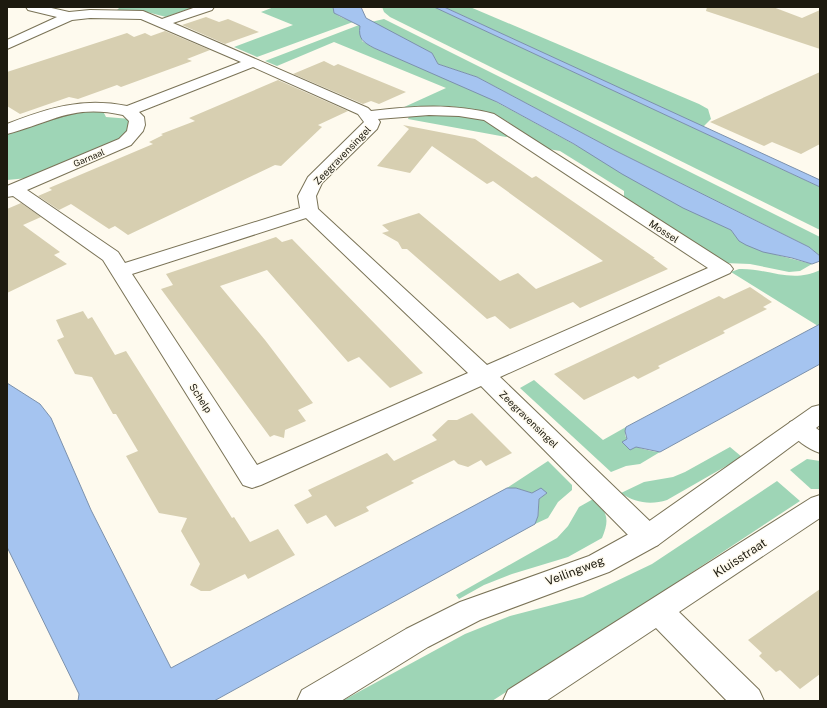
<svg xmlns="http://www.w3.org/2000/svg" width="827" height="708" font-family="'Public Sans',sans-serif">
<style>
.green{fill:#9ed5b6}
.water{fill:#a5c4f0;stroke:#7c91ac}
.building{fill:#d7cfb1}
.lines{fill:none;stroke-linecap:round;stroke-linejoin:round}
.minor-casing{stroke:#7a7357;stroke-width:2}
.tertiary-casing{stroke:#7a7357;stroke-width:2}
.minor{fill:#fff;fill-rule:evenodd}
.tertiary{fill:#fff;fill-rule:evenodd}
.labels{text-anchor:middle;stroke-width:3;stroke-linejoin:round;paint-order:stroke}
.far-street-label{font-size:9px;fill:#1d1a0f;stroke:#fefaee}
.street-label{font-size:10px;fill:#1d1a0f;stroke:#fefaee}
.near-street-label{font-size:12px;fill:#1d1a0f;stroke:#fefaee}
</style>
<rect width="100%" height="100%" fill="#fefaee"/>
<g class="green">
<path d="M 120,7 L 194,7 L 166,17 L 147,12 L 117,10 Z"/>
<path d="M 274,7 L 333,7 C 333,17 346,18 353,22 L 257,57 L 234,47 L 293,25 L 261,12 Z"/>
<path d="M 382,7 L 435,7 L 820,187 L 820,230 L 390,17 L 384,12 Z"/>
<path d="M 444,7 L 470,7 L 699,104 L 708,109 L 711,119 L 703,127 Z"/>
<path d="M 384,19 L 820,237 L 820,256 L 809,247 L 616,151 L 477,77 L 438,64 L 432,53 L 371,22 Z"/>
<path d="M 359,25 L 361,26 L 362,41 L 374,48 L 478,92 L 731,230 L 735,235 L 777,255 L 812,264 L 800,271 L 789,272 L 750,264 L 725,263 L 624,197 L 624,191 L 560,151 L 548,149 L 505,120 L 489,113 L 449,106 L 402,108 L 446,88 L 334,42 L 277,66 L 265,61 Z"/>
<path d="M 108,110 L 104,113 L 106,117 L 131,119 L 129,128 L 122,138 L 28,178 L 7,180 L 7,133 L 60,113 Z"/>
<path d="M 433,111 L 482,118 L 513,135 L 506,137 L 408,119 L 410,114 Z"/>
<path d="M 739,269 C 769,268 791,284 820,270 L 820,324 L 818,326 L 731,272 Z"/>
<path d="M 534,380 L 603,440 L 626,427 C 619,446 648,451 660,452 L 640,464 L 626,466 L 611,472 L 520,388 Z"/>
<path d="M 730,447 L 742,457 L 667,500 C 651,505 635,503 621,493 L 644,482 L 673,477 L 685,472 Z"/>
<path d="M 807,459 L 820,461 L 820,489 L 811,489 L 790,470 Z"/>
<path d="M 548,461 L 572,485 L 572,490 L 558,502 L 548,518 L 535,524 L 538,516 L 539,499 L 547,493 L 532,493 L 516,488 L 507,488 Z"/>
<path d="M 777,481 L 800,501 L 647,602 L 492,701 L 342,701 L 465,634 L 510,616 L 583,597 L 652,564 Z"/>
<path d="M 595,498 C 607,513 610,519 602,538 L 568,557 L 512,574 L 484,585 L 459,599 L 456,595 L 557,538 L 568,526 L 579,507 Z"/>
</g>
<g class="water">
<path d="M 333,7 L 361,7 L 366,18 L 432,53 L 438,64 L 477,77 L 616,151 L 809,247 L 820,256 L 820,261 L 812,264 L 792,258 L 763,252 L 746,245 L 739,241 L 731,230 L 683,208 L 622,174 L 574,144 L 497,102 L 374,48 C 363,42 358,39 360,26 L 334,13 Z"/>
<path d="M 434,7 L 444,7 L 820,180 L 820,187 Z"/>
<path d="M 820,324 L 820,364 L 660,452 L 636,447 L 630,450 L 622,442 L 627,439 L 625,431 L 626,427 Z"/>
<path d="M 7,383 L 40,404 L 51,418 L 91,510 L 171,668 L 507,488 L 516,488 L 532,493 L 541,488 L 547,493 L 539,499 L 538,516 L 535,524 L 214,701 L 78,701 L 79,694 L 7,547 Z"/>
</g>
<g class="building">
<path d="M 707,7 L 773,7 L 802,18 L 820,10 L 820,49 L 706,11 Z"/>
<path d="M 206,17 L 219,22 L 228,19 L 259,32 L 225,44 L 182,25 Z"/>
<path d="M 165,31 L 210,50 L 187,59 L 192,61 L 121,87 L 117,85 L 78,99 L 69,97 L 20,114 L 7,106 L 7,72 L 127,33 L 134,37 L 145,33 L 151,36 Z"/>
<path d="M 324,61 L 334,66 L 338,64 L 406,92 L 379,104 L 371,101 L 363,104 L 293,74 Z"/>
<path d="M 820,72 L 820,144 L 801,154 L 772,142 L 764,146 L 710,122 Z"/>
<path d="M 278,80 L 348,111 L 318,125 L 322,127 L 281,166 L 275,165 L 128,235 L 115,226 L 109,229 L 71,204 L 59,210 L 38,196 L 52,190 L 49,188 L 153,144 L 149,142 L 163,135 L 161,134 L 195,121 L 189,118 Z"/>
<path d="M 403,125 L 475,139 L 532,178 L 536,176 L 655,258 L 653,258 L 668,269 L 580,308 L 573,302 L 510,329 L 495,316 L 487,319 L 407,249 L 402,249 L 398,242 L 382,233 L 389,231 L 382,225 L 419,213 L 500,281 L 518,273 L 536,289 L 603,261 L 493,181 L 487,184 L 432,146 L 410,173 L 377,166 L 409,129 Z"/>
<path d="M 21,203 L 41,217 L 23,225 L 60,252 L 54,255 L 67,264 L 7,293 L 7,209 Z"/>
<path d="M 276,237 L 282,242 L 292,239 L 423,373 L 390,388 L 359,357 L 348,362 L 267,270 L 220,286 L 265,340 L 313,403 L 298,410 L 306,421 L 285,430 L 284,438 L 274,435 L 270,437 L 161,289 L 173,285 L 166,274 Z"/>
<path d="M 750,287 L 772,302 L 763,307 L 767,309 L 723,331 L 725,333 L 658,366 L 660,368 L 638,379 L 634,376 L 584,400 L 554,374 L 719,296 L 724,299 Z"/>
<path d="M 83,311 L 88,319 L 92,317 L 115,355 L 126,351 L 232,518 L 234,517 L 250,542 L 278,529 L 295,555 L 248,579 L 245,574 L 210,591 L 201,591 L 190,585 L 200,564 L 181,531 L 187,518 L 159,513 L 126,456 L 138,451 L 116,414 L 113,414 L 92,377 L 75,374 L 57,340 L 64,337 L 56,320 Z"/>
<path d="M 472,413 L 512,453 L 486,466 L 481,460 L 468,467 L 458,464 L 454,460 L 411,481 L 414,483 L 366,507 L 369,511 L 335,527 L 326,515 L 307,524 L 294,505 L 312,496 L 308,490 L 387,453 L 394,461 L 437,440 L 432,435 L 448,420 L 457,420 Z"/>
<path d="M 820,589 L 820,674 L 800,689 L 780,670 L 776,672 L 759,656 L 762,653 L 748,640 Z"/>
</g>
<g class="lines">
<defs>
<g id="minor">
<path d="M 26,7 L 47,7 L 69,12 L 90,10 L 143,11 L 162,19 L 196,7 L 214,7 L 212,10 L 173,23 L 368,108 L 371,111 C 414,106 453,103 494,114 L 730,265 L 733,269 L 730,273 L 500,377 L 658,529 L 662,537 L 658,545 L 648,548 L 638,545 L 481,386 L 261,485 L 252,488 L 243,485 L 103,260 L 13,196 L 7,197 L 7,186 L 119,139 L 127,131 L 129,121 L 123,115 C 72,104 53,122 7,134 L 7,124 C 48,108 82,97 127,106 L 241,62 L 141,19 L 90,18 L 72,20 L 7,49 L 7,40 L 57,17 L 28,10 ZM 253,67 L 358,114 L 364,122 L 308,177 L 298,196 L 300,208 L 125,263 L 118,252 L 27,190 L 131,145 L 143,131 L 145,125 L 144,117 L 139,112 ZM 429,115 L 459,116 L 484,120 L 708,268 L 487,365 L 318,209 L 316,196 L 322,183 L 377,129 L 380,122 L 378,119 ZM 306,218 L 468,373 L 257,465 L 132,274 Z"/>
<path d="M 799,419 L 808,422 L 820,431 L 820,453 C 808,449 794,439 787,428 L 790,422 Z"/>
<path d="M 820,495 L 820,518 L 679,612 L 759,690 L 764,701 L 727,701 L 656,628 L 546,701 L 503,701 L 508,690 L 811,498 Z"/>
</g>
<path id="tertiary" d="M 820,405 L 820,425 L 658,545 L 609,572 L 480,620 L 428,647 L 341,701 L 297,701 L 302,690 L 406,629 L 460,602 L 589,556 L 638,529 L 812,407 Z"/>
</defs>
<use href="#minor" class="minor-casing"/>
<use href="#tertiary" class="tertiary-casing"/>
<use href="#minor" class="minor"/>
<use href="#tertiary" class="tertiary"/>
</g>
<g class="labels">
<g class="far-street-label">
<text transform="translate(89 158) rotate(-23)" y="3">Garnaal</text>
</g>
<g class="street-label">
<text transform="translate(342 155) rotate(-46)" y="4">Zeegravensingel</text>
<text transform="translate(664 231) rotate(33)" y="4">Mossel</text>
<text transform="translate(201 398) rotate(57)" y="4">Schelp</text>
<text transform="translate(529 419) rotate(44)" y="4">Zeegravensingel</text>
</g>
<g class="near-street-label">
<text transform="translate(740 558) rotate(-33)" y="4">Kluisstraat</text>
<text transform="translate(575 571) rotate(-21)" y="4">Veilingweg</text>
</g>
</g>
<rect width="827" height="708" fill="none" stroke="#1d1a0f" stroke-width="16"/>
</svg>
